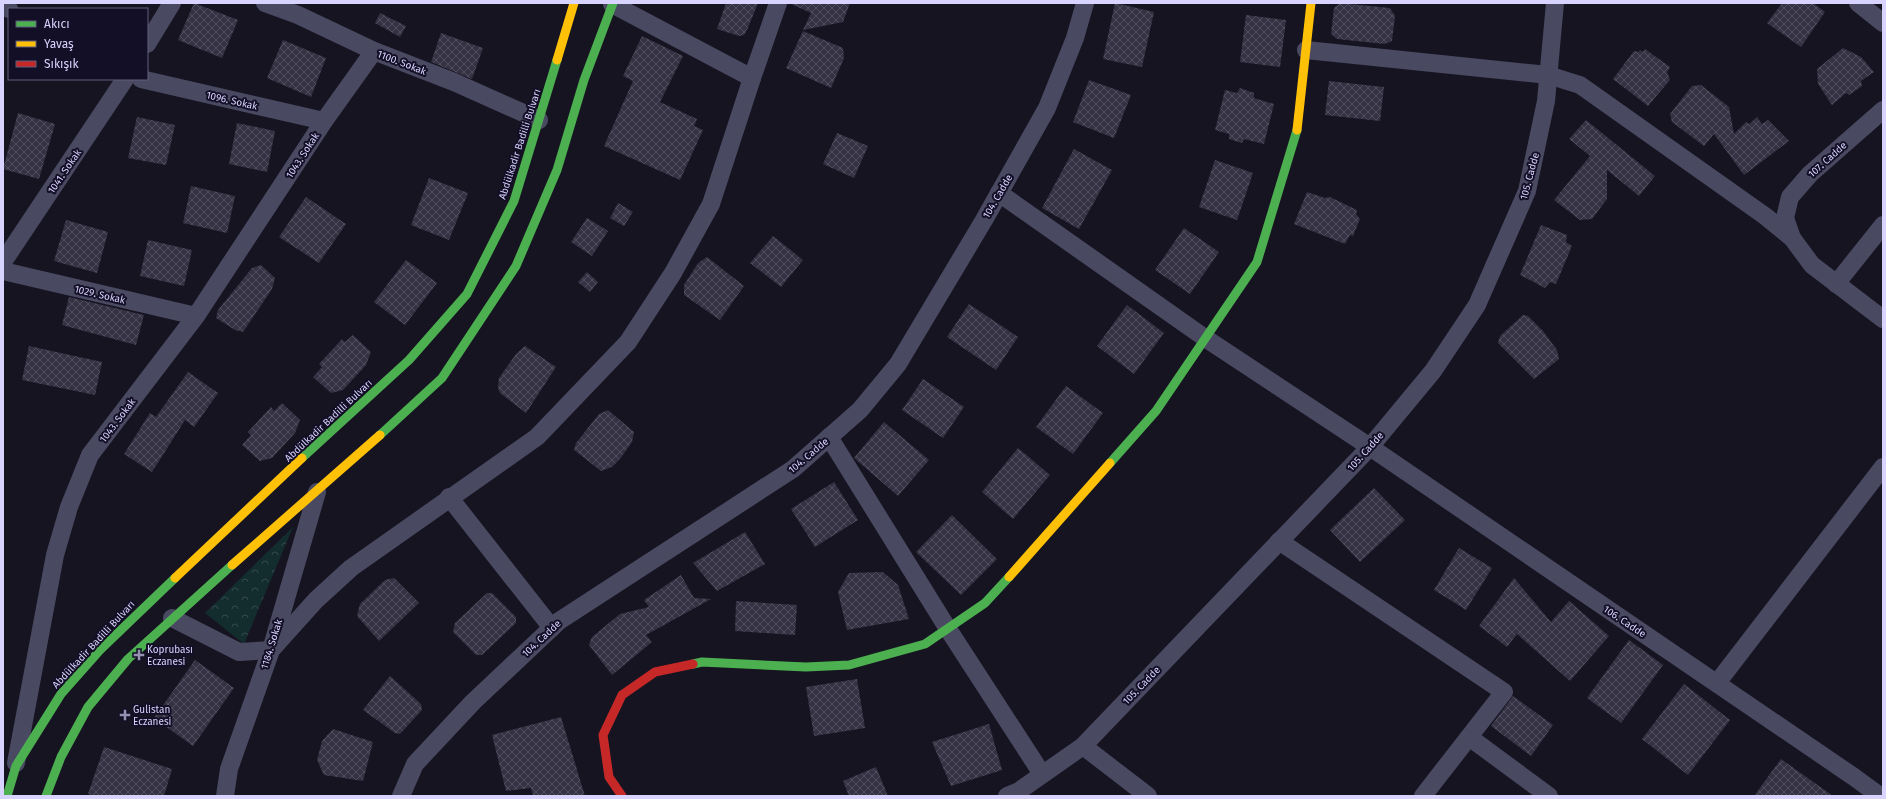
<svg xmlns="http://www.w3.org/2000/svg" width="1886" height="799" font-family="'Fira Sans',sans-serif">
<style>
.park{fill:url(#park-crowns)}
.building{fill:url(#building-cross-hatch)}
.lines{fill:none;stroke-linecap:round;stroke-linejoin:round}
.street{stroke:#4a4962;stroke-width:18}
.fast{stroke:#4caf50;stroke-width:9}
.slow{stroke:#ffc107;stroke-width:9}
.jam{stroke:#c62828;stroke-width:9}
.poi-dot{fill:#9591b1;stroke:#130f26;stroke-width:1.5}
.labels{text-anchor:middle;stroke-width:4;stroke-linejoin:round;paint-order:stroke}
.street-label{font-size:10px;fill:#d9d4ff;stroke:#130f26}
.poi-label{font-size:10px;fill:#d9d4ff;stroke:#130f26;text-anchor:start}
</style>
<defs>
<pattern id="park-crowns" width="20" height="18" patternUnits="userSpaceOnUse"><rect width="20" height="18" fill="#132c2d"/><path d="M2 6a3 3 0 1 1 6 0M12 15a3 3 0 1 1 6 0" fill="none" stroke="#354a4c"/></pattern>
<pattern id="building-cross-hatch" width="8" height="8" patternUnits="userSpaceOnUse"><rect width="8" height="8" fill="#343243"/><path d="M0 0l8 8M0 8l8-8" fill="none" stroke="#514f5f"/></pattern>
</defs>
<rect width="100%" height="100%" fill="#161421"/>
<path class="park" d="M 293,527 L 244,644 L 205,613 Z"/>
<g class="building">
<path d="M 194,3 L 238,20 L 222,58 L 178,40 Z"/>
<path d="M 726,3 L 758,3 L 747,30 L 744,35 L 739,36 L 717,29 Z"/>
<path d="M 789,3 L 850,3 L 843,22 L 803,30 L 811,13 Z"/>
<path d="M 1115,3 L 1154,12 L 1142,67 L 1103,59 Z"/>
<path d="M 1340,3 L 1390,8 L 1395,16 L 1392,41 L 1385,44 L 1337,39 L 1331,34 L 1334,8 Z"/>
<path d="M 1782,3 L 1813,3 L 1825,12 L 1801,47 L 1767,23 Z"/>
<path d="M 380,13 L 406,26 L 400,37 L 375,23 Z"/>
<path d="M 1246,15 L 1286,20 L 1280,67 L 1240,62 Z"/>
<path d="M 803,31 L 843,48 L 844,58 L 831,88 L 786,68 Z"/>
<path d="M 441,33 L 483,48 L 472,79 L 431,62 Z"/>
<path d="M 642,36 L 683,56 L 660,102 L 697,119 L 694,126 L 703,130 L 680,180 L 604,146 L 633,81 L 623,76 Z"/>
<path d="M 283,40 L 326,58 L 311,97 L 267,78 Z"/>
<path d="M 1843,48 L 1861,57 L 1874,72 L 1861,81 L 1862,86 L 1849,95 L 1846,93 L 1832,105 L 1818,84 L 1817,69 Z"/>
<path d="M 1645,49 L 1670,67 L 1667,72 L 1670,80 L 1648,106 L 1613,79 L 1634,51 L 1638,52 L 1640,50 L 1643,52 Z"/>
<path d="M 1089,80 L 1131,95 L 1114,138 L 1073,122 Z"/>
<path d="M 1329,81 L 1384,87 L 1380,121 L 1325,115 Z"/>
<path d="M 1701,85 L 1729,107 L 1734,134 L 1746,122 L 1749,124 L 1757,117 L 1762,124 L 1768,120 L 1789,141 L 1744,175 L 1714,134 L 1704,146 L 1672,122 L 1670,114 L 1692,86 Z"/>
<path d="M 1240,88 L 1254,93 L 1254,98 L 1274,104 L 1264,144 L 1244,139 L 1242,143 L 1229,139 L 1229,134 L 1215,130 L 1225,90 L 1237,93 Z"/>
<path d="M 18,113 L 55,124 L 39,179 L 3,169 Z"/>
<path d="M 137,117 L 175,125 L 166,165 L 128,158 Z"/>
<path d="M 1586,120 L 1655,176 L 1639,196 L 1607,170 L 1607,199 L 1592,219 L 1580,220 L 1554,200 L 1590,156 L 1569,139 Z"/>
<path d="M 237,123 L 275,131 L 267,172 L 229,164 Z"/>
<path d="M 837,133 L 868,146 L 854,178 L 823,164 Z"/>
<path d="M 1074,149 L 1112,170 L 1079,229 L 1042,208 Z"/>
<path d="M 1215,160 L 1253,173 L 1237,220 L 1199,207 Z"/>
<path d="M 429,178 L 468,193 L 449,240 L 411,225 Z"/>
<path d="M 191,186 L 235,196 L 227,233 L 183,223 Z"/>
<path d="M 1307,192 L 1325,198 L 1330,197 L 1357,210 L 1356,214 L 1360,219 L 1353,236 L 1350,235 L 1345,244 L 1294,224 Z"/>
<path d="M 306,197 L 346,224 L 319,263 L 279,237 Z"/>
<path d="M 618,203 L 633,212 L 624,226 L 610,218 Z"/>
<path d="M 587,218 L 608,231 L 592,256 L 571,242 Z"/>
<path d="M 66,220 L 108,232 L 97,273 L 54,261 Z"/>
<path d="M 1541,225 L 1567,235 L 1566,242 L 1572,246 L 1556,284 L 1550,282 L 1545,288 L 1520,275 Z"/>
<path d="M 1184,228 L 1219,252 L 1190,294 L 1155,270 Z"/>
<path d="M 773,236 L 803,260 L 781,287 L 750,263 Z"/>
<path d="M 148,240 L 192,250 L 184,286 L 140,276 Z"/>
<path d="M 707,257 L 744,286 L 720,320 L 684,295 L 684,285 L 698,263 Z"/>
<path d="M 406,260 L 437,283 L 405,325 L 374,302 Z"/>
<path d="M 261,265 L 275,278 L 272,289 L 243,332 L 235,330 L 216,318 L 218,310 L 252,268 Z"/>
<path d="M 587,272 L 598,282 L 590,292 L 578,282 Z"/>
<path d="M 69,297 L 144,315 L 136,345 L 62,325 Z"/>
<path d="M 969,304 L 1018,337 L 996,370 L 947,337 Z"/>
<path d="M 1127,305 L 1164,333 L 1134,374 L 1097,346 Z"/>
<path d="M 1523,315 L 1528,316 L 1543,331 L 1557,350 L 1559,359 L 1534,379 L 1498,343 L 1500,336 Z"/>
<path d="M 353,335 L 371,352 L 366,365 L 343,390 L 331,393 L 313,377 L 322,367 L 319,364 L 342,339 L 345,342 Z"/>
<path d="M 29,346 L 102,362 L 95,395 L 22,380 Z"/>
<path d="M 525,346 L 556,367 L 526,413 L 500,393 L 498,388 L 499,378 L 516,354 Z"/>
<path d="M 188,372 L 218,393 L 194,427 L 185,420 L 152,472 L 124,454 L 150,413 L 156,417 Z"/>
<path d="M 923,379 L 964,407 L 943,438 L 902,410 Z"/>
<path d="M 1066,386 L 1103,413 L 1073,454 L 1036,427 Z"/>
<path d="M 282,403 L 300,420 L 295,433 L 272,458 L 260,461 L 242,445 L 251,435 L 248,432 L 271,407 L 274,411 Z"/>
<path d="M 608,410 L 634,432 L 632,442 L 620,459 L 612,467 L 601,471 L 574,450 L 576,443 L 599,414 Z"/>
<path d="M 884,422 L 929,460 L 898,496 L 854,458 Z"/>
<path d="M 1018,448 L 1050,475 L 1013,519 L 982,492 Z"/>
<path d="M 834,482 L 858,520 L 815,547 L 791,509 Z"/>
<path d="M 1374,488 L 1405,520 L 1360,562 L 1330,530 Z"/>
<path d="M 952,515 L 997,559 L 961,595 L 916,552 Z"/>
<path d="M 745,532 L 765,564 L 717,591 L 693,563 Z"/>
<path d="M 1459,548 L 1492,568 L 1466,610 L 1434,590 Z"/>
<path d="M 883,572 L 898,585 L 909,619 L 847,630 L 838,592 L 849,573 Z"/>
<path d="M 681,575 L 694,598 L 711,599 L 646,635 L 652,642 L 612,675 L 589,645 L 592,637 L 620,614 L 649,607 L 644,600 Z"/>
<path d="M 394,578 L 419,603 L 379,641 L 357,616 L 360,604 L 385,580 Z"/>
<path d="M 1514,578 L 1551,622 L 1569,601 L 1609,636 L 1570,681 L 1517,634 L 1507,647 L 1479,626 Z"/>
<path d="M 487,593 L 492,593 L 516,617 L 516,623 L 482,655 L 476,655 L 453,632 L 455,623 Z"/>
<path d="M 736,601 L 797,605 L 795,635 L 735,631 Z"/>
<path d="M 1629,640 L 1663,665 L 1621,723 L 1587,698 Z"/>
<path d="M 195,660 L 234,688 L 193,746 L 154,718 Z"/>
<path d="M 390,676 L 421,704 L 422,710 L 400,734 L 395,733 L 363,710 Z"/>
<path d="M 857,679 L 865,728 L 814,736 L 806,687 Z"/>
<path d="M 1684,684 L 1730,720 L 1688,775 L 1642,739 Z"/>
<path d="M 1513,696 L 1553,725 L 1531,756 L 1491,726 Z"/>
<path d="M 561,717 L 585,796 L 533,796 L 531,788 L 506,791 L 492,735 Z"/>
<path d="M 989,724 L 1002,770 L 951,786 L 932,742 Z"/>
<path d="M 333,729 L 373,742 L 363,781 L 324,775 L 317,760 L 322,741 Z"/>
<path d="M 104,747 L 172,769 L 164,796 L 95,796 L 88,794 Z"/>
<path d="M 1781,759 L 1833,796 L 1754,796 Z"/>
<path d="M 876,767 L 888,796 L 849,796 L 843,781 Z"/>
</g>
<g class="lines">
<g class="street">
<path d="M 265,3 L 298,15 L 374,51 L 454,82 L 539,120"/>
<path d="M 1858,3 L 1883,23"/>
<path d="M 612,4 L 752,78 L 778,3"/>
<path d="M 3,7 L 9,9"/>
<path d="M 147,44 L 172,3"/>
<path d="M 1306,50 L 1548,75 L 1580,85 L 1765,216 L 1792,238"/>
<path d="M 141,79 L 324,121"/>
<path d="M 1883,110 L 1810,174 L 1790,197 L 1785,218 L 1792,238 L 1812,265 L 1883,319"/>
<path d="M 999,193 L 1205,338 L 1370,447 L 1854,777 L 1880,796"/>
<path d="M 3,262 L 125,79"/>
<path d="M 3,271 L 196,316"/>
<path d="M 1836,284 L 1883,225"/>
<path d="M 829,437 L 948,629 L 1042,774"/>
<path d="M 449,497 L 552,628"/>
<path d="M 1279,541 L 1504,692 L 1423,796"/>
<path d="M 172,618 L 239,652 L 271,650 L 316,600 L 351,568 L 537,437 L 628,342 L 673,273 L 711,204 L 752,78"/>
<path d="M 1717,683 L 1883,467"/>
<path d="M 1469,737 L 1549,796"/>
<path d="M 1083,746 L 1148,796"/>
<path d="M 16,763 L 55,555 L 69,507 L 90,455 L 196,316 L 324,121 L 374,51"/>
<path d="M 225,796 L 229,769 L 271,650 L 317,492"/>
<path d="M 401,796 L 415,764 L 473,702 L 559,621 L 793,469 L 860,410 L 898,364 L 984,220 L 1047,108 L 1075,38 L 1085,3"/>
<path d="M 1007,796 L 1019,791 L 1083,746 L 1370,447 L 1433,371 L 1477,305 L 1527,191 L 1546,101 L 1555,3"/>
</g>
<g class="fast">
<path d="M 380,435 L 442,378 L 516,266 L 557,170 L 584,80 L 613,3"/>
<path d="M 302,458 L 409,360 L 467,294 L 514,201 L 557,60"/>
<path d="M 1110,463 L 1156,411 L 1257,262 L 1297,130"/>
<path d="M 693,664 L 702,662 L 806,667 L 849,665 L 925,644 L 985,603 L 1009,577"/>
<path d="M 7,796 L 16,766 L 61,694 L 100,650 L 175,578"/>
<path d="M 46,796 L 61,757 L 88,707 L 128,659 L 232,565"/>
</g>
<g class="slow">
<path d="M 557,60 L 574,3"/>
<path d="M 1297,130 L 1311,3"/>
<path d="M 232,565 L 380,435"/>
<path d="M 1009,577 L 1110,463"/>
<path d="M 175,578 L 302,458"/>
</g>
<path class="jam" d="M 622,796 L 609,777 L 603,735 L 622,695 L 655,672 L 693,664"/>
</g>
<g class="poi-dot">
<path d="M137 649h4v4h4v4h-4v4h-4v-4h-4v-4h4z"/>
<path d="M123 709h4v4h4v4h-4v4h-4v-4h-4v-4h4z"/>
</g>
<g class="labels">
<g class="street-label">
<text transform="translate(402 62) rotate(21)" y="4">1100. Sokak</text>
<text transform="translate(232 100) rotate(13)" y="4">1096. Sokak</text>
<text transform="translate(519 144) rotate(-72)" y="4">Abdülkadir Badilli Bulvarı</text>
<text transform="translate(302 155) rotate(-57)" y="4">1043. Sokak</text>
<text transform="translate(1827 159) rotate(-42)" y="4">107. Cadde</text>
<text transform="translate(64 171) rotate(-56)" y="4">1041. Sokak</text>
<text transform="translate(1529 176) rotate(-75)" y="4">105. Cadde</text>
<text transform="translate(997 196) rotate(-60)" y="4">104. Cadde</text>
<text transform="translate(100 294) rotate(13)" y="4">1029. Sokak</text>
<text transform="translate(117 420) rotate(-53)" y="4">1043. Sokak</text>
<text transform="translate(328 420) rotate(-43)" y="4">Abdülkadir Badilli Bulvarı</text>
<text transform="translate(1365 451) rotate(-48)" y="4">105. Cadde</text>
<text transform="translate(808 455) rotate(-40)" y="4">104. Cadde</text>
<text transform="translate(1625 621) rotate(34)" y="4">106. Cadde</text>
<text transform="translate(541 638) rotate(-43)" y="4">104. Cadde</text>
<text transform="translate(93 644) rotate(-47)" y="4">Abdülkadir Badilli Bulvarı</text>
<text transform="translate(271 644) rotate(-73)" y="4">1184. Sokak</text>
<text transform="translate(1141 685) rotate(-46)" y="4">105. Cadde</text>
</g>
<g class="poi-label">
<text x="147" y="653">Koprubası<tspan x="147" dy="12">Eczanesi</tspan></text>
<text x="133" y="713">Gulistan<tspan x="133" dy="12">Eczanesi</tspan></text>
</g>
</g>
<rect width="1886" height="799" fill="none" stroke="#d9d4ff" stroke-width="8"/>
<rect x="8" y="8" width="140" height="72" fill="#130f26" stroke="#625e7d"/>
<rect x="16" y="21" width="20" height="6" fill="#4caf50" stroke="#625e7d"/>
<text x="44" y="28" font-size="12" fill="#d9d4ff">Akıcı</text>
<rect x="16" y="41" width="20" height="6" fill="#ffc107" stroke="#625e7d"/>
<text x="44" y="48" font-size="12" fill="#d9d4ff">Yavaş</text>
<rect x="16" y="61" width="20" height="6" fill="#c62828" stroke="#625e7d"/>
<text x="44" y="68" font-size="12" fill="#d9d4ff">Sıkışık</text>
</svg>
